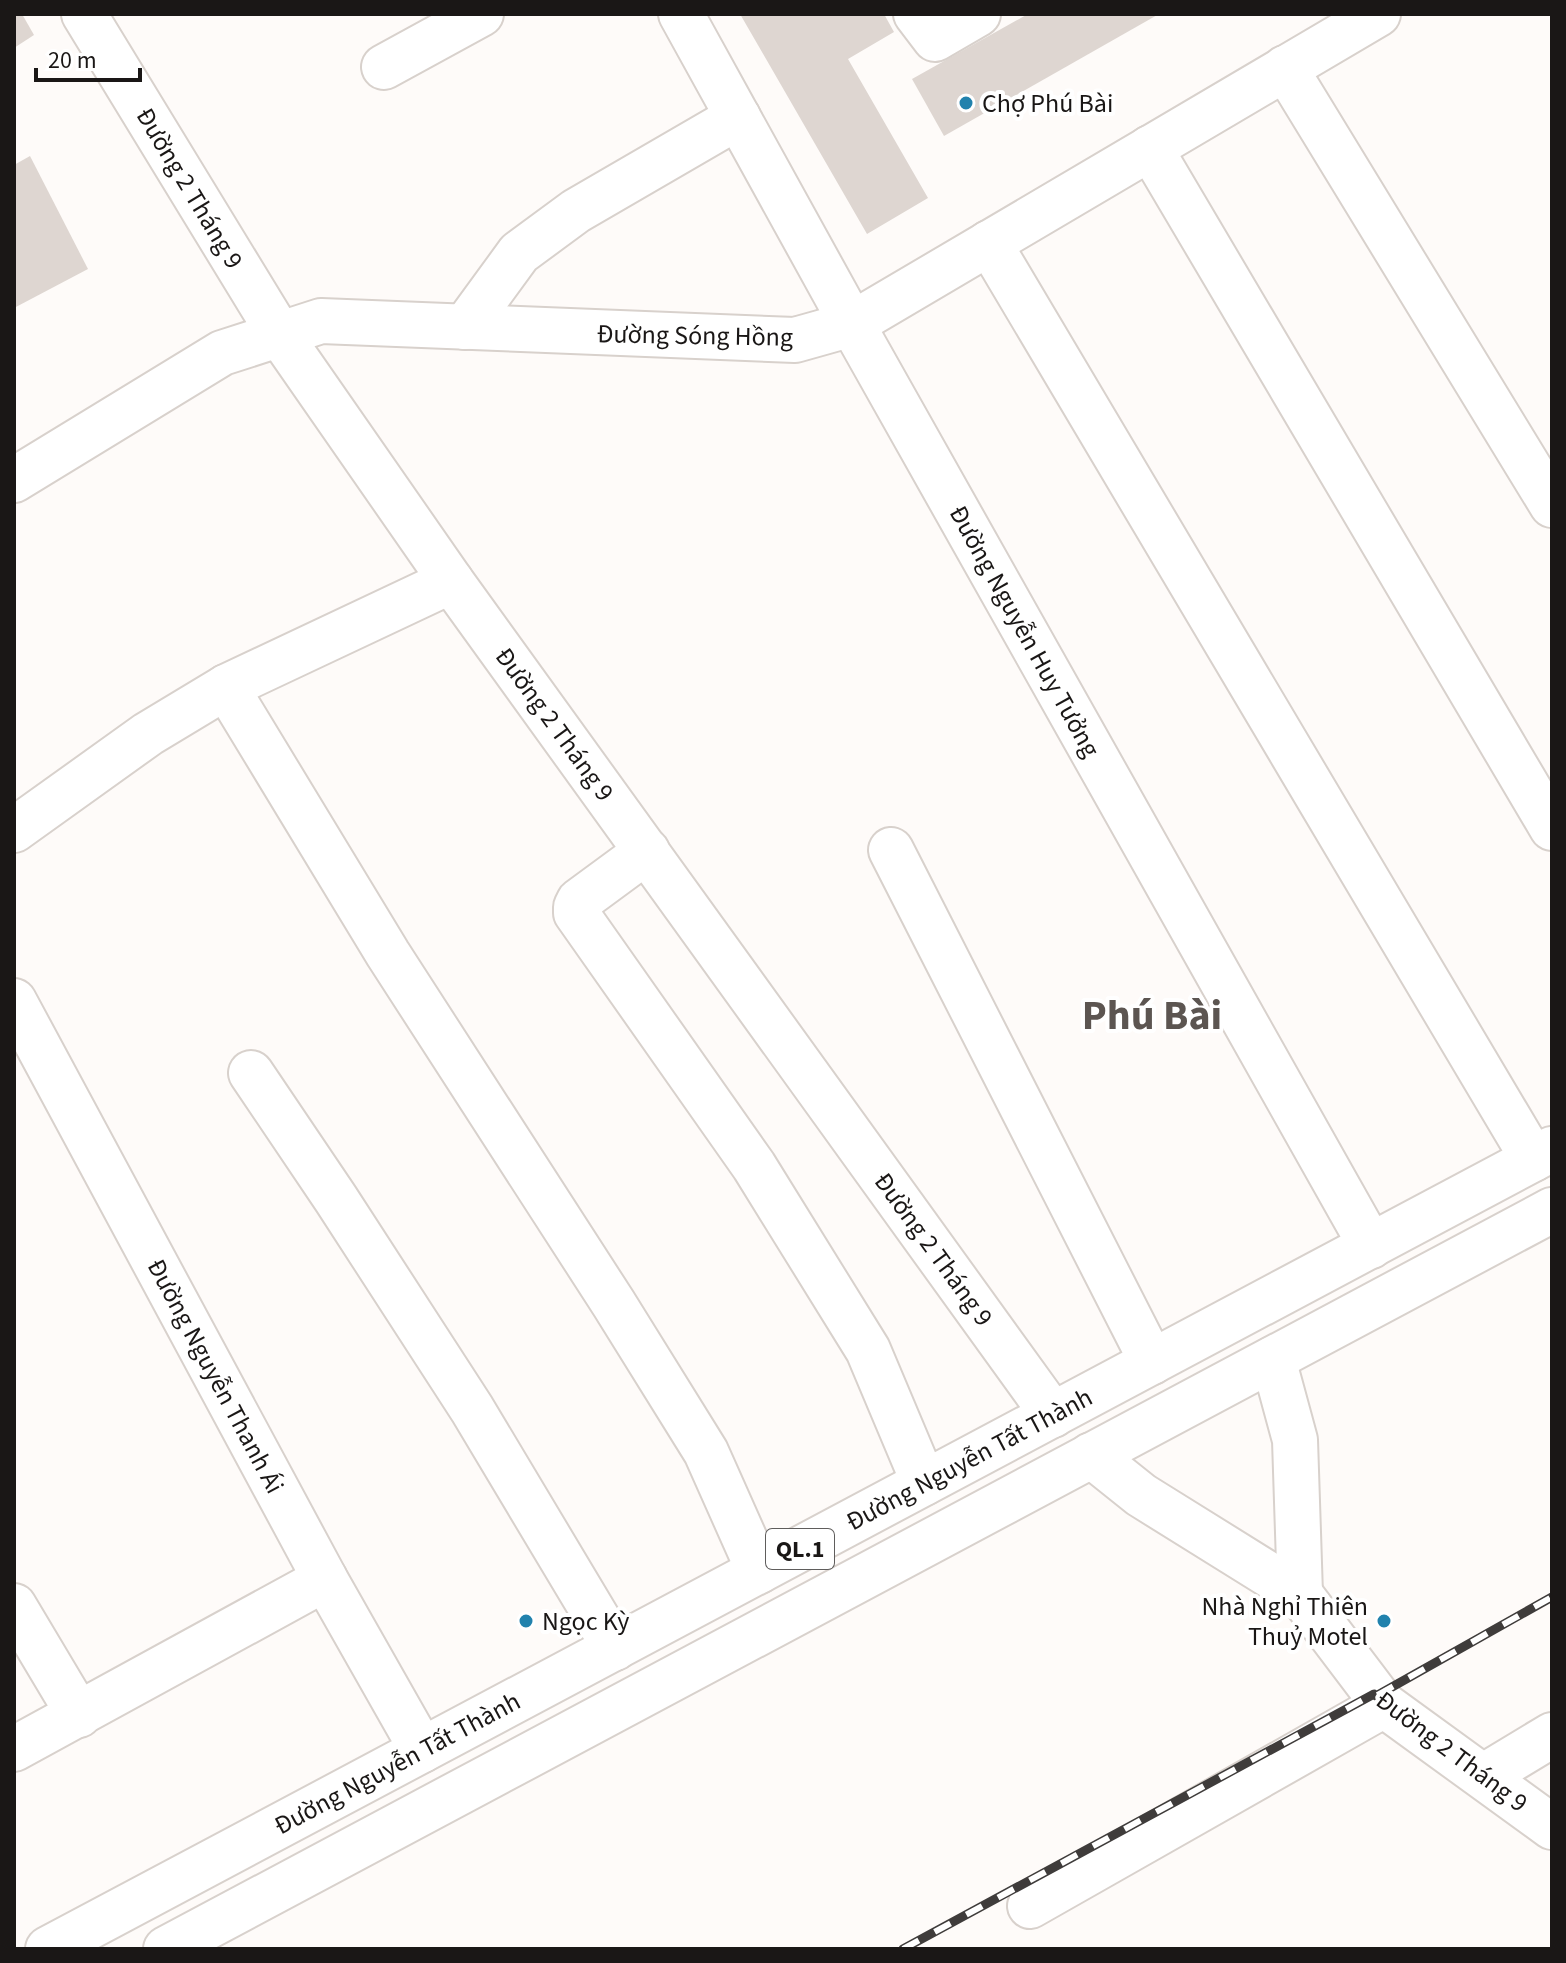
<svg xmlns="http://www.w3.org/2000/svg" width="1566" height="1963" font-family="'Source Sans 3',sans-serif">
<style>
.building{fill:#ded6d1}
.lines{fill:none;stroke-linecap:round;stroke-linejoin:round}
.minor-casing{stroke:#d8d1cc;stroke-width:48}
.major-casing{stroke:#d8d1cc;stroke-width:48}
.minor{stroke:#fff;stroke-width:44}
.major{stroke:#fff;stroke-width:44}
.rail-casing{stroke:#3f3c3b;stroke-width:9}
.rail{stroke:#fff;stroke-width:6;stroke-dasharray:18;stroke-linecap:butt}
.poi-dot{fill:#2182ad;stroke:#fff;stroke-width:3}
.labels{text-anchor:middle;stroke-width:8;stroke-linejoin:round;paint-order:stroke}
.shield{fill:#fff;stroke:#5f5d5c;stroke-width:2}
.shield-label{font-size:24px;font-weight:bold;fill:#1a1716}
.poi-label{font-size:26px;fill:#1a1716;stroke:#fff;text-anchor:start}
.street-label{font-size:26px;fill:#1a1716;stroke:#fff}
.town-label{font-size:42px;font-weight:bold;fill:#5c5551;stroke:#fff}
</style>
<rect width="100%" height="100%" fill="#fefbf9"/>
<g class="building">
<path d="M 14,14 L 22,14 L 34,35 L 14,48 Z"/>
<path d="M 740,14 L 884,14 L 894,32 L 848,59 L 928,198 L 867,234 Z"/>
<path d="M 1028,14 L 1159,14 L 944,136 L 912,79 Z"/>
<path d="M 30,156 L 88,269 L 14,308 L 14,165 Z"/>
</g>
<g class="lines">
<defs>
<g id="minor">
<path d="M 84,14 L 280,335 L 451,581 L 1053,1415"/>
<path d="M 681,14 L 852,324 L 1371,1246"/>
<path d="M 916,14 L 935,39 L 978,14"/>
<path d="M 384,67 L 481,14"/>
<path d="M 1285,68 L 1552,505"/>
<path d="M 1150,148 L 1552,828"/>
<path d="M 989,243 L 1533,1159"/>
<path d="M 465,327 L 519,253 L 576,211 L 738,117"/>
<path d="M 14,480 L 222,353 L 321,321 L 795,340 L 852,324 L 1378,14"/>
<path d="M 226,687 L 388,954 L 614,1304 L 706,1452 L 759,1571"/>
<path d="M 14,830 L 148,734 L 226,687 L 451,581"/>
<path d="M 891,850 L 1152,1362"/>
<path d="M 647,851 L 579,901 L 576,907 L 576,913 L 754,1166 L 868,1350 L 924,1483"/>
<path d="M 14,1001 L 325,1579 L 422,1750"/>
<path d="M 251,1073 L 336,1199 L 472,1409 L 615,1648"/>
<path d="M 1273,1359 L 1295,1440 L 1300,1594"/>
<path d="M 1091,1455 L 1141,1495 L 1300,1594 L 1384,1705 L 1552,1827"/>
<path d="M 14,1606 L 79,1715"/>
<path d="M 14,1749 L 325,1579"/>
<path d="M 1484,1776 L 1552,1735"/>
<path d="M 1030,1906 L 1384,1705"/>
</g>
<g id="major">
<path d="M 48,1949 L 1552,1149"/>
<path d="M 166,1949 L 1552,1210"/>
</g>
</defs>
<use href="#minor" class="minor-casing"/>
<use href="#major" class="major-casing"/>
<use href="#minor" class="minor"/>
<use href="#major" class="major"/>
<defs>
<path id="rail" d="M 903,1949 L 1374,1694 L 1376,1696 L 1552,1597"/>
</defs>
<use href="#rail" class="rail-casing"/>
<use href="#rail" class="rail"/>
</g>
<g class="poi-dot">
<circle cx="966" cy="103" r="8"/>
<circle cx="526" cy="1621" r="8"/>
<circle cx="1384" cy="1621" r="8"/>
</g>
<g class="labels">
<rect class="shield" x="766" y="1529" width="68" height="40" rx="6"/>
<g class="shield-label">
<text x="800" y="1557">QL.1</text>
</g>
<g class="poi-label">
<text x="982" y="112">Chợ Phú Bài</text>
<text x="1368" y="1615" text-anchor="end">Nhà Nghỉ Thiên<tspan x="1368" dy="30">Thuỷ Motel</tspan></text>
<text x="542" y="1630">Ngọc Kỳ</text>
</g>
<g class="street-label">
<text transform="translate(190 188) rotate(59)" y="9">Đường 2 Tháng 9</text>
<text transform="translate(695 335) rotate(1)" y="9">Đường Sóng Hồng</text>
<text transform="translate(1025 631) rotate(61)" y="9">Đường Nguyễn Huy Tưởng</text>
<text transform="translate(555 724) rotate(54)" y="9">Đường 2 Tháng 9</text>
<text transform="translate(934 1249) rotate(54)" y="9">Đường 2 Tháng 9</text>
<text transform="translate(216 1376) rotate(62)" y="9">Đường Nguyễn Thanh Ái</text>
<text transform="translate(969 1459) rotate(-28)" y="9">Đường Nguyễn Tất Thành</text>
<text transform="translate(1452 1751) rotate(37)" y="9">Đường 2 Tháng 9</text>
<text transform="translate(397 1763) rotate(-28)" y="9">Đường Nguyễn Tất Thành</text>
</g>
<g class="town-label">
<text x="1152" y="1029">Phú Bài</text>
</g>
</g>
<rect width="1566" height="1963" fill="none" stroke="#1a1716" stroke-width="32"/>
<path d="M36 68v12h104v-12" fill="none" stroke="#1a1716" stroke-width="4"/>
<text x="48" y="68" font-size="24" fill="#1a1716" stroke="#ffffff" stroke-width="6" paint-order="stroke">20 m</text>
</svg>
